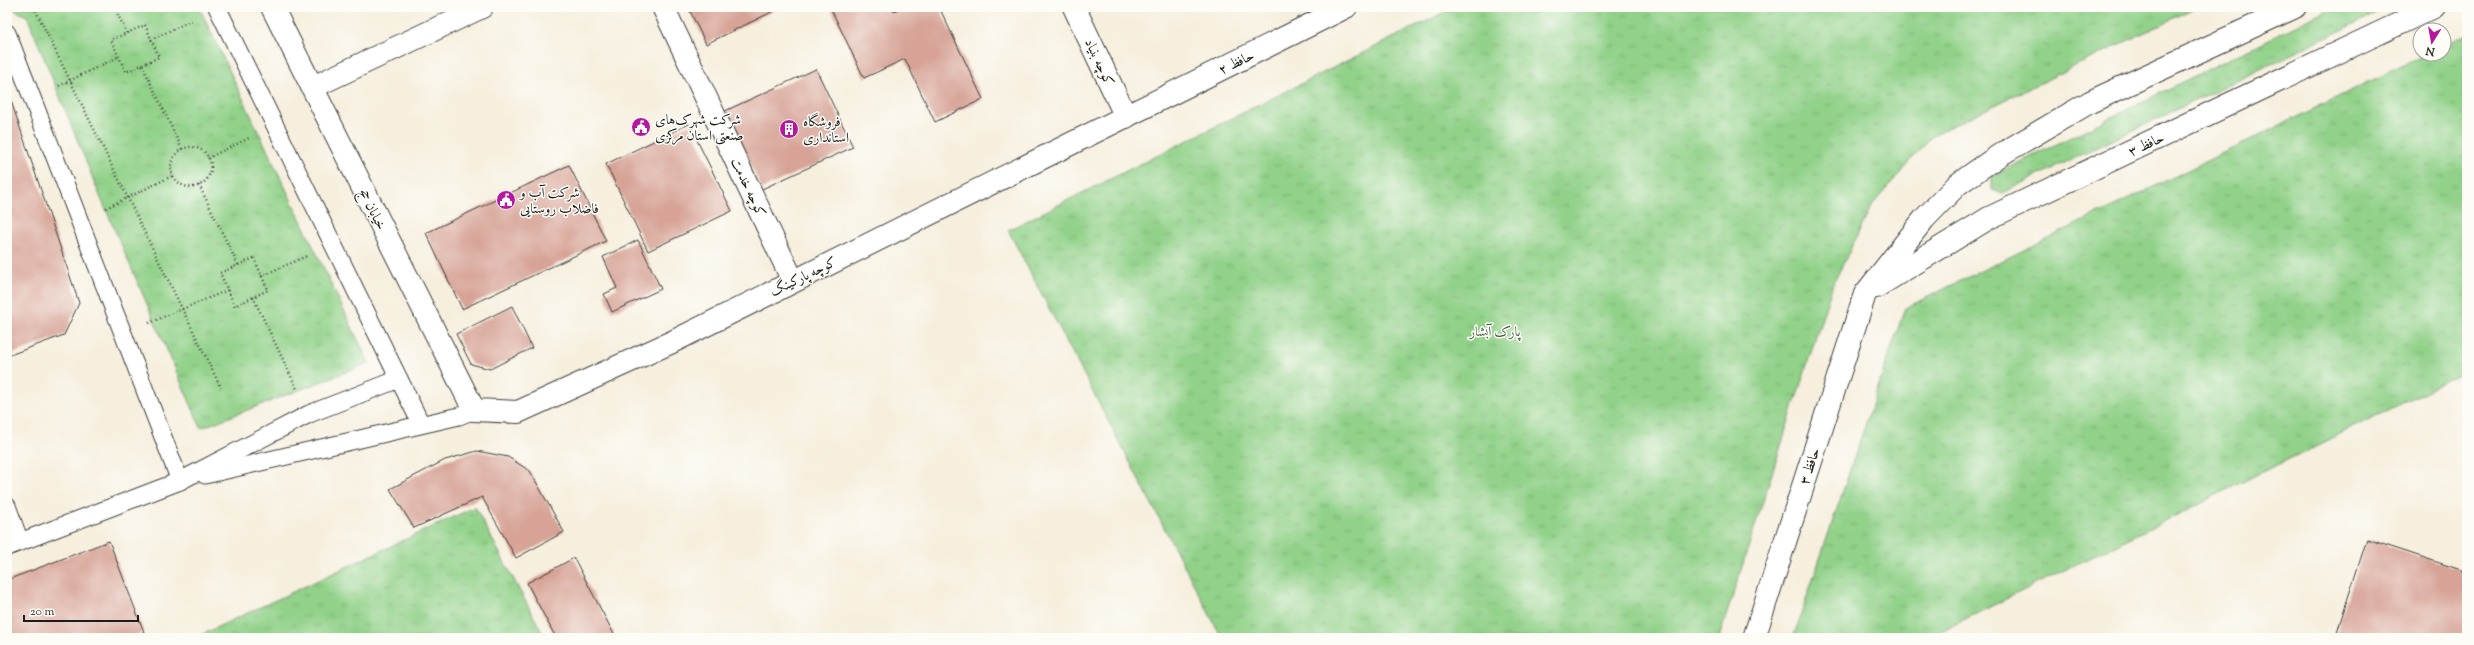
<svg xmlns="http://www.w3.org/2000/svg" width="2474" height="645" font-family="'Sorts Mill Goudy',Amiri,serif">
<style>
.grass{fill:url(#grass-tufts);stroke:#567652}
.building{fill:#d7a396}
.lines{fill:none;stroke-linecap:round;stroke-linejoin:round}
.lane-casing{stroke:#3d3c39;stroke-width:19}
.street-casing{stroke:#3d3c39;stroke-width:24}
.secondary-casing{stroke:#3d3c39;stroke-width:24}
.path{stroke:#3d3c39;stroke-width:2.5;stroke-dasharray:1 3;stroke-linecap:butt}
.lane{stroke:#fff;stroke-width:17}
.street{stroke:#fff;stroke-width:22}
.secondary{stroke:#fff;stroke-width:22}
.labels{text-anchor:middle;stroke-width:3;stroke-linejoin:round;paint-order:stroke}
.street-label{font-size:14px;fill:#1c1c1c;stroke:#fdfcf7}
.poi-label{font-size:14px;fill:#1c1c1c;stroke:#fdfcf7;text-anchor:start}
.park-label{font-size:14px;fill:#455b42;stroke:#fdfcf7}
</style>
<defs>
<pattern id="grass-tufts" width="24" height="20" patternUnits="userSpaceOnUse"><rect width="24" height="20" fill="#91d189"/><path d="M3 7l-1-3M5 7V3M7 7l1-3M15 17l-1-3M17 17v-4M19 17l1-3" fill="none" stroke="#7cb376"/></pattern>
</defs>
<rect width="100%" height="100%" fill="#fdfcf7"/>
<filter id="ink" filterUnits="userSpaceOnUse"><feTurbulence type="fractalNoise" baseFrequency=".025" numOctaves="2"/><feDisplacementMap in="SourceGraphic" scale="8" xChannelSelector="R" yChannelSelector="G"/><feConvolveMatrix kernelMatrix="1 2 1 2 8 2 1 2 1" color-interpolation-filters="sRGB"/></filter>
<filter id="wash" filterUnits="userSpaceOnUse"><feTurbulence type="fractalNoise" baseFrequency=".012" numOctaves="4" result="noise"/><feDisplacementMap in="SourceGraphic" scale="16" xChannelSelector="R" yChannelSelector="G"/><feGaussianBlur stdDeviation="0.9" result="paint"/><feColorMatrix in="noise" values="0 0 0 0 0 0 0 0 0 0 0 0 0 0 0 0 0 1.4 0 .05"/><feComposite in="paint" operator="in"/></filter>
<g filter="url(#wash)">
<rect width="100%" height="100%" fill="#f6efde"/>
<g class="grass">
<path d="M 8,7 L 199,7 L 369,363 L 201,428 L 100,196 L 27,16 Z"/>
<path d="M 1455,7 L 2197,7 L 1933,135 L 1873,204 L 1833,284 L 1719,638 L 1222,638 L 1008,230 Z"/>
<path d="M 2334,7 L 2390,7 L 2002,193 L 1992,190 L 1992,176 Z"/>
<path d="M 2467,34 L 2467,371 L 1927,638 L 1793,638 L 1905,308 L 2426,54 L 2444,54 L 2444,45 Z"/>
<path d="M 475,507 L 545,638 L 194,638 Z"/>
</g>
<g id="blocks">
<g class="building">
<path d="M 688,7 L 782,7 L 706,44 Z"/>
<path d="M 830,7 L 891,7 L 894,11 L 903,7 L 939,7 L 983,99 L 935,122 L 905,59 L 864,78 Z"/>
<path d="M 816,69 L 853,147 L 762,189 L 725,111 Z"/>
<path d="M 7,89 L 79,303 L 64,335 L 7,356 Z"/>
<path d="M 689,124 L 732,211 L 648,251 L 606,164 Z"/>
<path d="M 569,165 L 606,241 L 462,309 L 426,233 Z"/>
<path d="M 638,240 L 661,289 L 612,312 L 604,294 L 617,288 L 603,257 Z"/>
<path d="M 512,306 L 532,348 L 490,369 L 471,364 L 456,334 Z"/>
<path d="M 477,451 L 508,457 L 530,471 L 564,532 L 516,558 L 482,497 L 414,528 L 390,489 L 445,460 Z"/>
<path d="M 2367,539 L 2467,572 L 2467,638 L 2335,638 Z"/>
<path d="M 109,541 L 144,632 L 129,638 L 7,638 L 7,580 Z"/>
<path d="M 574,558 L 616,638 L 556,638 L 527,583 Z"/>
</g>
</g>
</g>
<g filter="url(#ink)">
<use href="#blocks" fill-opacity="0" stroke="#3d3c39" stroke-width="1"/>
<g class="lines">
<defs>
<g id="lane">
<path d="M 217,7 L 421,424"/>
<path d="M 7,33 L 180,481"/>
<path d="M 205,475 L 459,416 L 474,410"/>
<path d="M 7,506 L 20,542"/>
<path d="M 7,547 L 180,481 L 309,414 L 399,379"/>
</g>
<g id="street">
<path d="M 272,7 L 474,410 L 518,412 L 672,342 L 1346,7"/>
<path d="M 663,7 L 793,281"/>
<path d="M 1074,7 L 1126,117"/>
<path d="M 313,87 L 482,7"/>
</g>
<g id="secondary">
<path d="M 1876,287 L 1989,218 L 2434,7"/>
<path d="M 1754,638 L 1865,294 L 1924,219 L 1958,184 L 1998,156 L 2090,102 L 2295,7"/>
</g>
</defs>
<use href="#lane" class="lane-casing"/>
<use href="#street" class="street-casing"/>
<use href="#secondary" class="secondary-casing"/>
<g class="path">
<path d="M 34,7 L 221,388"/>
<path d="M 114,7 L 127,33"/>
<path d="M 145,25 L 159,57 L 126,72 L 111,40 Z"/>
<path d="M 151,40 L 192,20"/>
<path d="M 142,65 L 182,149"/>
<path d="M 59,86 L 118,57"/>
<circle cx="191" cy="167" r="20"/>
<path d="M 208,158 L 249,138"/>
<path d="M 199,185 L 238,265"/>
<path d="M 106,208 L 172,176"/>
<path d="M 254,258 L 268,290 L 235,306 L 220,273 Z"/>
<path d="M 261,276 L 307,256"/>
<path d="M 253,297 L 297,389"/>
<path d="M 149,323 L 228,290"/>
</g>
<use href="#lane" class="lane"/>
<use href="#street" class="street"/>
<use href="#secondary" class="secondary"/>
</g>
</g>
<defs>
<symbol id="civic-disc" viewBox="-11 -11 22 22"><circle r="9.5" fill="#b5179e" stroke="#fdfcf7"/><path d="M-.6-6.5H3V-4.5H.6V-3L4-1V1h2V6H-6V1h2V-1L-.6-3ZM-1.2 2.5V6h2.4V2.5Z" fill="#fff"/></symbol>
<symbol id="building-disc" viewBox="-11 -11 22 22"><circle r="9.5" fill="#b5179e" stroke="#fdfcf7"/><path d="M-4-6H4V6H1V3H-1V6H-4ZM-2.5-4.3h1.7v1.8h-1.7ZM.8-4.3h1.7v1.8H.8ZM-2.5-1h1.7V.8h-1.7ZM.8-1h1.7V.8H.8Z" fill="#fff"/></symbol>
</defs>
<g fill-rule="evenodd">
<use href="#civic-disc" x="630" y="116" width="22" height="22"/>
<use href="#building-disc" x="778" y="118" width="22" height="22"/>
<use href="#civic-disc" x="495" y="189" width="22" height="22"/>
</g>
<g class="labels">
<g class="street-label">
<text transform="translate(1100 62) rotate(65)" y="5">کوچه بنیاد</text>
<text transform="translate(1236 62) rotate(-26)" y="5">حافظ ۲</text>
<text transform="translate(2146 144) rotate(-25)" y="5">حافظ ۳</text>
<text transform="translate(749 187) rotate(65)" y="5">کوچه خدمت</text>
<text transform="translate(373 209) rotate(63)" y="5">خیابان حج</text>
<text transform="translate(803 276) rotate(-26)" y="5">کوچه پارکینگ</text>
<text transform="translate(1809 466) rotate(-72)" y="5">حافظ ۳</text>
</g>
<g class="poi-label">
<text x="655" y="124">شرکت شهرک‌های<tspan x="655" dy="16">صنعتی استان مرکزی</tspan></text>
<text x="803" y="126">فروشگاه<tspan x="803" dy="16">استانداری</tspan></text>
<text x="520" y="197">شرکت آب و<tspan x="520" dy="16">فاضلاب روستایی</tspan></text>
</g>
<g class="park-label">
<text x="1495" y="336">پارک آبشار</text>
</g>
</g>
<rect width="2474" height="645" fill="none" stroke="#fdfcf7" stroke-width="24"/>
<g transform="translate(2432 42) rotate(191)"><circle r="19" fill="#fdfcf7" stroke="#a3a29f"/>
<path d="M0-3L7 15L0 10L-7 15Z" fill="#b5179e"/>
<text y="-6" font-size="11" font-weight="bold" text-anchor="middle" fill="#1c1c1c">N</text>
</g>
<path d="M24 615v6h114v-6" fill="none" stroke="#1c1c1c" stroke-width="2"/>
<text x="30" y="615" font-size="12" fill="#1c1c1c" stroke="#fdfcf7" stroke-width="3" paint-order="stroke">20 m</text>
</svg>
